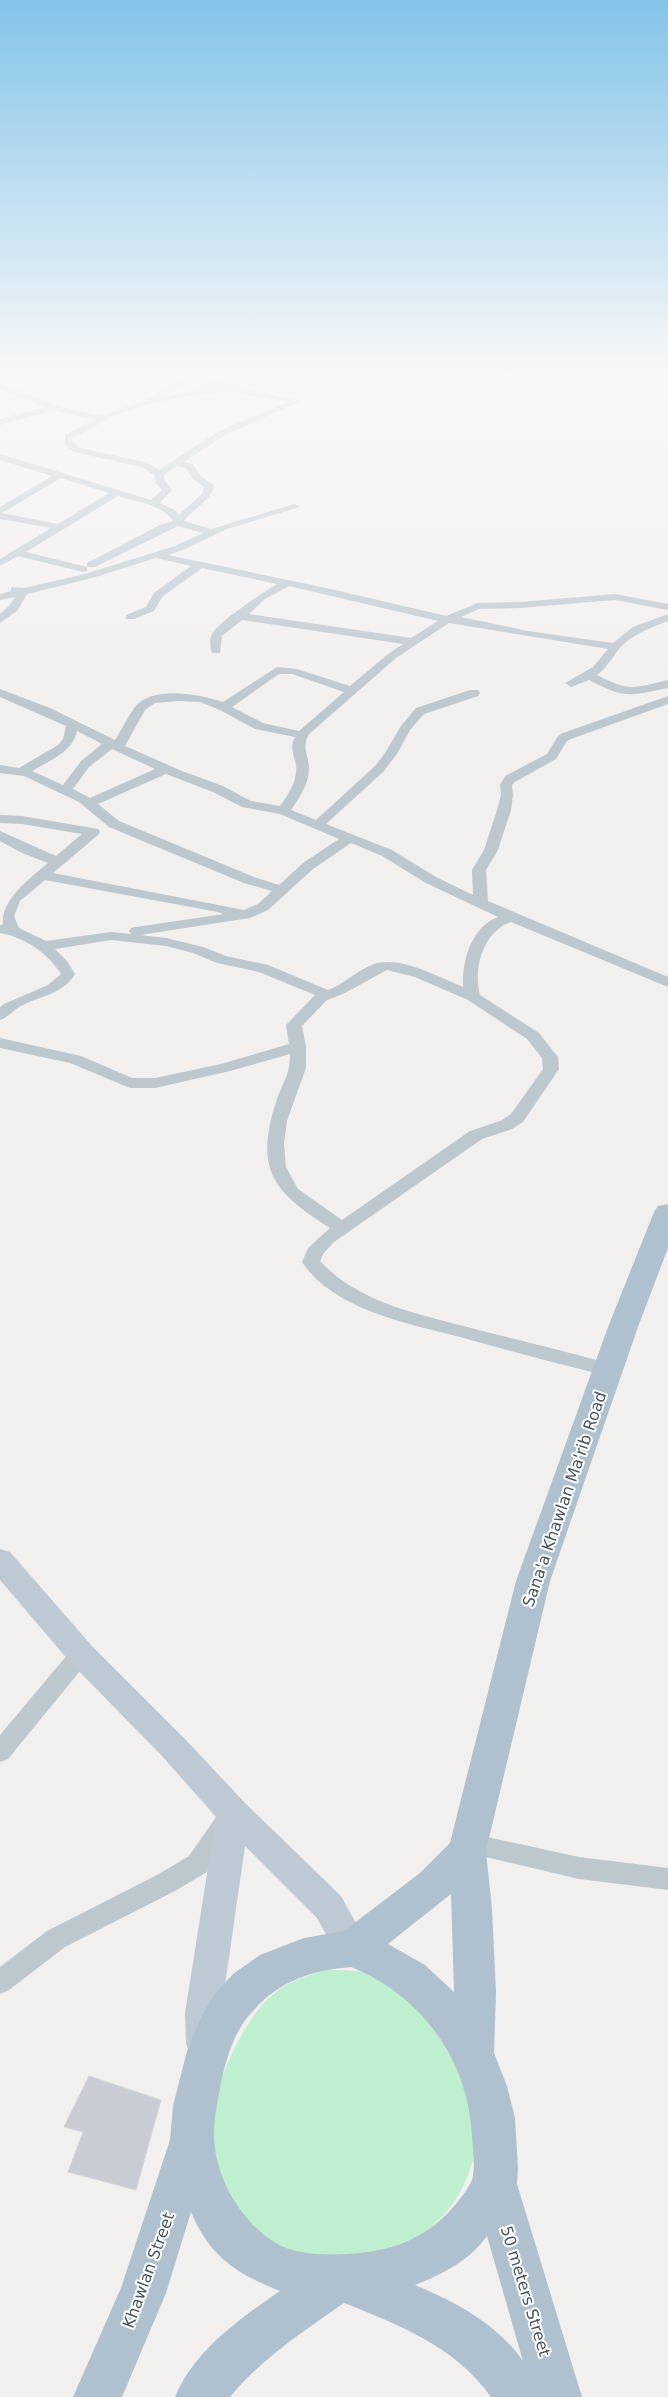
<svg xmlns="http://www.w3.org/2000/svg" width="668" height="2397" font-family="'DejaVu Sans',sans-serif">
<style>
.green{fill:#beefce}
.building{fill:#c9ccd2;stroke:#d3d6db}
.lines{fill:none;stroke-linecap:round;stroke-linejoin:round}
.street{fill:#bdc7ce;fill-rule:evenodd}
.secondary{fill:#bdc9d3;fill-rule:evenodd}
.primary{fill:#afc0ce;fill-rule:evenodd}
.labels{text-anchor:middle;stroke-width:4;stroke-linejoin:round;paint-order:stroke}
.near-street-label{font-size:16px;fill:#47545c;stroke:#fff}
</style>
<rect width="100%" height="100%" fill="#f2efef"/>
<path class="green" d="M 324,1970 C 340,1970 356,1970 372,1974 C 397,1981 426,2017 440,2039 C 452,2059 468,2082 473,2105 C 490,2184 431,2252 353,2259 C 345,2260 336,2258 327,2257 C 295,2254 282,2251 257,2229 C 247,2220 234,2209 228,2196 C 220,2177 209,2152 210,2130 C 210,2094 241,2025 267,2000 C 282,1984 304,1977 324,1970 Z"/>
<path class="building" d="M 89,2076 L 161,2100 L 136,2190 L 68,2172 L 83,2132 L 64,2127 Z"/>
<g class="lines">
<g class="street">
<path d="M 194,372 L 204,372 L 165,396 L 189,392 L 236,372 L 246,372 L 216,388 L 231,386 L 301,401 L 225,435 L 184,462 L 193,464 L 200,475 L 214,486 C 210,503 193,508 184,521 L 211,529 L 295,504 L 300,507 L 227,529 L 183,550 L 168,555 L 331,589 L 446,616 L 478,603 L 520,602 L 615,594 L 668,604 L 668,610 L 615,600 L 520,608 L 479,609 L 461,617 L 528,631 L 613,643 L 633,627 L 668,614 L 668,621 C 650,628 633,634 620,648 C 612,657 607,668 597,675 C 630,692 633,688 668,680 L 668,688 C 629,696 625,699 589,680 L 571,687 L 565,683 L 593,667 L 608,649 L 449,623 L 396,658 L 309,734 C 301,748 309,755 309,769 C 309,784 299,798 291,810 L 316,820 L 375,766 L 385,753 L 401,726 L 416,708 L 470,690 L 478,690 L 480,693 L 478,696 L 424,714 L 410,730 L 397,754 L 383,772 L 326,824 L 392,850 L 436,877 L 473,895 L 472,870 L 484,850 L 497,810 L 501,795 L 500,785 L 505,776 L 547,754 L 558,736 L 563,733 L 668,696 L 668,704 L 571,739 L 567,741 L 556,759 L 515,782 L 512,785 L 513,795 L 511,810 L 498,850 L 486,870 L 488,901 L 668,977 L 668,987 L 511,922 C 483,932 473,968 480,995 L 539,1033 L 558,1057 L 559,1069 L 523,1122 L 512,1129 L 482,1139 L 334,1242 L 323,1254 L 320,1261 C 359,1303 418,1314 471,1328 C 519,1340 567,1352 615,1365 L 618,1370 L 615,1375 L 608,1376 C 562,1365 517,1353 471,1340 C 417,1325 336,1313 302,1262 L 308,1248 L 330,1228 C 274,1192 254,1171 276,1102 C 282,1083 290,1077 290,1054 L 230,1071 L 155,1088 L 130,1088 L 70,1063 L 0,1048 L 0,1038 L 81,1056 L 132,1078 L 155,1078 L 221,1064 L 289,1044 L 286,1025 L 315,995 L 259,972 L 217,963 L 193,953 L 166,946 L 111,940 L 55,949 L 67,961 L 75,974 C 63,994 43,995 23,1005 C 14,1009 9,1017 0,1020 L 0,1007 L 4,1004 L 48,985 L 61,974 C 48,953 24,937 0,933 L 0,925 L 3,925 C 0,899 32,877 48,863 L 22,853 L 0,841 L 0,831 L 56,856 L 82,834 L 22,824 L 0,823 L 0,815 L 22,816 L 98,829 L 100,832 L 98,835 L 53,873 L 244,910 L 258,904 L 272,891 L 244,883 L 109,827 L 79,802 L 24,776 L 0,773 L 0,765 L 19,768 L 58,745 L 63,739 L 66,726 L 0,697 L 0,689 L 50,708 L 115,740 C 122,730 127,717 135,707 C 152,685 200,694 223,702 L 277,667 L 297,669 L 350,686 L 388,654 L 403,644 L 242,620 L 222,636 L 220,653 L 212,653 C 210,649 209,639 212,634 C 217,623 265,591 277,584 L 202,568 L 162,597 L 154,611 L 134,619 L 126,619 L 126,615 L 146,607 L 154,593 L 191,566 L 156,558 L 92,578 L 27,594 L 18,610 L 0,623 L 0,614 L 9,606 L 15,597 L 0,600 L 0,594 L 11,591 L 11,587 L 24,588 L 85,574 L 175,546 L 203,533 L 178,526 L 95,567 L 87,567 L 87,563 L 160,525 L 173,521 C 162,504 136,502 118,496 L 26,552 L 87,567 L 87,571 L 83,572 L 18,556 L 0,566 L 0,559 L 51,528 L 0,519 L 0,507 L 52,476 L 0,460 L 0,454 L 151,500 L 162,490 L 155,482 L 154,475 L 142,467 L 74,452 L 65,445 L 65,435 L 94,420 L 53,410 L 0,425 L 0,419 L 45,407 L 0,389 L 0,383 L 62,407 L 101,416 L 149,399 L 174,381 ZM 231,392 L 288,402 L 219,431 L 159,470 L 148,463 L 80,448 L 73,442 L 72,438 C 86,431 100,423 114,416 C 148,401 194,394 231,392 ZM 177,466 L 186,468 L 193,479 L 204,487 L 202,494 L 179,515 L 175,510 L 160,503 L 172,490 L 165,481 L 164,475 ZM 61,478 L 109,493 L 58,524 L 2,513 ZM 289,586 L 438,621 L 411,638 L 249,614 L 265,599 ZM 279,674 L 292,674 L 344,692 L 299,731 L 263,723 L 232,707 ZM 179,701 L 200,702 L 220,710 L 255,729 L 295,737 C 289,748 294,754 296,765 C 298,780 288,795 280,806 L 251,801 L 223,786 L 182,771 L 125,746 L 145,710 L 155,703 ZM 77,731 L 102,744 L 81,761 L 63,785 L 32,771 C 50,760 72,753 77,731 ZM 112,749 L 155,769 L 90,798 L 73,789 L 89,767 ZM 166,774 L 213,792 L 242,807 L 280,814 L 339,839 L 303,863 L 279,885 L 254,877 L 119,821 L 98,804 ZM 351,843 L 382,856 L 426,883 L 498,917 C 471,927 462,961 463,987 C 438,977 398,954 372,965 C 356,971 344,984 328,990 L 268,965 L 226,956 L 203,947 L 166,938 L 140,935 L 250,918 L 268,910 L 313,869 ZM 45,880 L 218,912 L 224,914 L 136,927 L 131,928 L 129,931 L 131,934 L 111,932 L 46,941 L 19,928 L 14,916 L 20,901 ZM 387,970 L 415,977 L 468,1000 L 527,1039 L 542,1058 L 543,1069 L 511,1114 L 500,1121 L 470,1131 L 342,1220 L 298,1189 L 286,1167 L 284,1144 L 287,1121 L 306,1068 L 306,1047 L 302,1026 L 327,1000 L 343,994 Z"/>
<path d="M 81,1645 L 89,1648 L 92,1654 L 89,1660 L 8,1759 L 0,1762 L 0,1735 L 73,1648 Z"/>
<path d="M 225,1814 L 234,1817 L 237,1824 L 207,1872 L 175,1891 L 65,1947 L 9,1990 L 0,1994 L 0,1967 L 47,1931 L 157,1875 L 189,1856 L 216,1817 Z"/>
<path d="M 469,1833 L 579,1857 L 668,1868 L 668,1890 L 579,1879 L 469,1853 L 460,1850 L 457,1843 L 460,1836 Z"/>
</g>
<path class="secondary" d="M 0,1549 L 10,1552 L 92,1646 L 185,1739 L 245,1803 L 341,1896 L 370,1949 L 364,1960 L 352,1965 L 340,1960 L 317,1918 L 245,1846 L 221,2013 L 222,2044 L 217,2056 L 204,2061 L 191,2056 L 186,2044 L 185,2013 L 216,1817 L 163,1757 L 70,1662 L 0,1580 Z"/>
<path class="primary" d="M 668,1204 L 668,1248 L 638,1327 L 550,1581 L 486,1851 L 492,1909 L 496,1992 L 494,2053 L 507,2086 L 515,2118 L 518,2168 L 517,2184 L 582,2397 L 491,2397 C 455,2346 399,2325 344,2303 C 304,2331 261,2359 230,2397 L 175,2397 C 194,2351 239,2319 280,2291 C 237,2274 210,2257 191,2212 L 166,2293 L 122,2397 L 73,2397 L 121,2288 L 170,2140 L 173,2106 L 187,2051 L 202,2015 L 214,1995 L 233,1974 L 260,1955 L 304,1938 L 344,1931 L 420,1873 L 450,1843 L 516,1581 L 608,1327 L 654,1212 L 658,1206 ZM 451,1894 L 454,1992 L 425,1965 L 388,1944 ZM 351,1967 C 422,1995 469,2062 472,2137 C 473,2150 475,2164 473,2176 C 472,2186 453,2208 446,2215 C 418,2242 386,2252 348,2254 C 325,2255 295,2255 276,2243 C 241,2222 216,2179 214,2138 C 213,2120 218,2101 221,2082 C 227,2057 234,2031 252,2012 C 279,1981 312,1970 351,1967 ZM 487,2236 L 523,2361 C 496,2323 457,2303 415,2285 C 443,2274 469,2261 487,2236 Z"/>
</g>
<linearGradient id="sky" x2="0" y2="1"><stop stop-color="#83c4e9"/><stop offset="0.53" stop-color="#f9f8f8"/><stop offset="1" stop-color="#f9f8f8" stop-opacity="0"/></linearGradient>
<rect width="668" height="707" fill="url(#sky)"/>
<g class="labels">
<g class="near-street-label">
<text transform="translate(564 1499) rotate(-71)" y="6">Sana'a Khawlan Ma'rib Road</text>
<text transform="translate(148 2270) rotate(-70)" y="6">Khawlan Street</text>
<text transform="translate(526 2291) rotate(73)" y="6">50 meters Street</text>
</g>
</g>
</svg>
